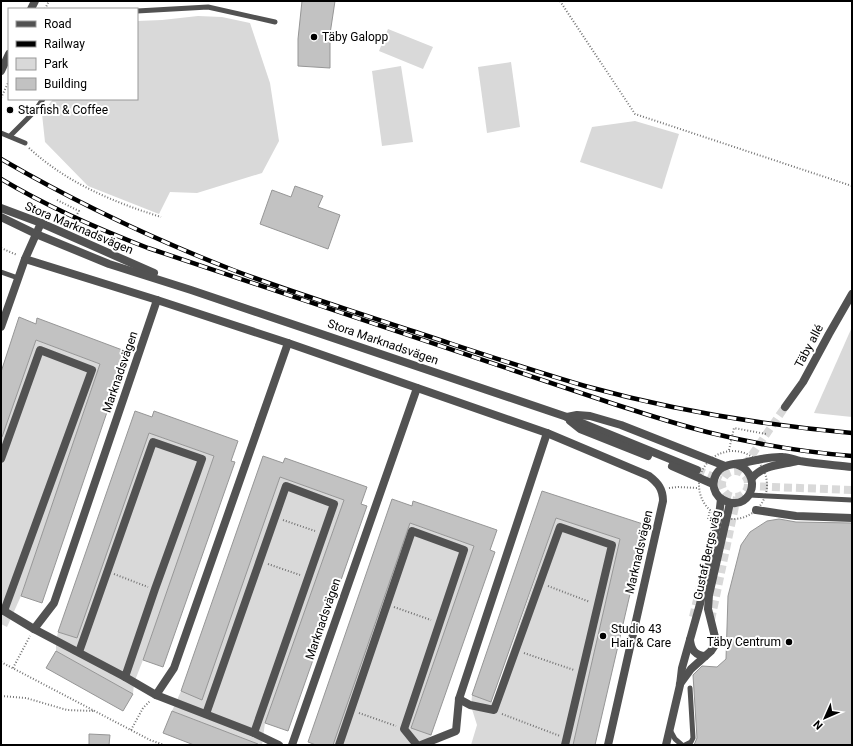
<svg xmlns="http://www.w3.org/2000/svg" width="853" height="746" font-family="Roboto,sans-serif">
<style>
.green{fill:#d9d9d9}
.building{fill:#c2c2c2;stroke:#969696}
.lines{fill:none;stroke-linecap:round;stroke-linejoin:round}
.minor-tunnel{stroke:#d9d9d9;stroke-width:8;stroke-dasharray:8 4;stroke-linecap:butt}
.tertiary-tunnel{stroke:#d9d9d9;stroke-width:8;stroke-dasharray:8 4;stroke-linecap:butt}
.path{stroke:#747474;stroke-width:2;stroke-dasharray:1 2;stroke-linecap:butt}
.service{stroke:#525252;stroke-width:5}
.minor{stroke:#525252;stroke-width:8}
.tertiary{stroke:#525252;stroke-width:8}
.rail-casing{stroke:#000;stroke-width:4.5}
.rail{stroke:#fff;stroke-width:3;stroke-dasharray:9;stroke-linecap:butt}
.poi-dot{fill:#000;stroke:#fff;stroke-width:1.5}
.labels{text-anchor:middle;stroke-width:4;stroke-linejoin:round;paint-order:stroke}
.poi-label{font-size:12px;fill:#000;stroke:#fff;text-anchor:start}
.street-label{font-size:12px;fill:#000;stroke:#fff}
</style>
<rect width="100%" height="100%" fill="#fff"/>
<g class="green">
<path d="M 198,16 L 222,17 L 250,23 L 270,83 L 279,141 L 262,173 L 197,193 L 170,192 L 159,214 L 88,186 L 45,142 L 42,114 L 53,99 L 137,99 L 137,21 L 162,20 Z"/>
<path d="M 388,29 L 433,47 L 423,69 L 379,51 Z"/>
<path d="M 511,62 L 520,127 L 487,133 L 478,67 Z"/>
<path d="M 401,66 L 413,142 L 382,146 L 372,71 Z"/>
<path d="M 635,121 L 679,134 L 662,189 L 580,162 L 592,127 Z"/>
<path d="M 852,327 L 852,417 L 814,413 Z"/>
<path d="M 36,340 L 100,364 L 21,596 L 7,627 L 1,624 L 1,440 Z"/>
<path d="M 149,433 L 214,456 L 143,660 L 134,683 L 133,694 L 56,651 L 56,641 L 58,632 L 77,638 Z"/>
<path d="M 280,477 L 344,500 L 265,723 L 262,745 L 259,745 L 172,711 L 181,691 L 201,699 Z"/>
<path d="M 556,518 L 620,539 L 573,745 L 471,745 L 477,725 L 471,706 L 472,695 L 493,702 Z"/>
<path d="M 410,523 L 474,546 L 411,727 L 432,735 L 419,745 L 333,745 Z"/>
</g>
<g class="building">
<path d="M 302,1 L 335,1 L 330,34 L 330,68 L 298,66 L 298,39 Z"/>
<path d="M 295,186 L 323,196 L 318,207 L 340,215 L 328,249 L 260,224 L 272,190 L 291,197 Z"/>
<path d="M 19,317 L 36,324 L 37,318 L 125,351 L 118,370 L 121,371 L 42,603 L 21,596 L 100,364 L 36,340 L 2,437 L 1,436 L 1,372 Z"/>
<path d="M 135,411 L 152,417 L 154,411 L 238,441 L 231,461 L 235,462 L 163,667 L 143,660 L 214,456 L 149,433 L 77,638 L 58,632 Z"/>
<path d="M 263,456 L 283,463 L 285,458 L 367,487 L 361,504 L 367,506 L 288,731 L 265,723 L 344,500 L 280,477 L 202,700 L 181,691 Z"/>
<path d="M 542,491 L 646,525 L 595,745 L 573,745 L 620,539 L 556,518 L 491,702 L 472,695 Z"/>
<path d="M 392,499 L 412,506 L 413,501 L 497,530 L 490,550 L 495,552 L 431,735 L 411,728 L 474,546 L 410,523 L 333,745 L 316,745 L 308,742 Z"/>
<path d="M 779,519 L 796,522 L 852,523 L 852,745 L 694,745 L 697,738 L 693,675 L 702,666 L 717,667 L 726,659 L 728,596 L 741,545 L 750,532 L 767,521 Z"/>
<path d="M 56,651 L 133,694 L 123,711 L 46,668 Z"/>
<path d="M 172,711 L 258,744 L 258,745 L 194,745 L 163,733 Z"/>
<path d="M 89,734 L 110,735 L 109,745 L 89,745 Z"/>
</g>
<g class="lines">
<g class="minor-tunnel">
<path d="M 693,617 L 703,574"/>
<path d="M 711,620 L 737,497"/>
</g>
<g class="tertiary-tunnel">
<path d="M 745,465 L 785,407"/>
<path d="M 697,470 L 721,480"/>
<circle cx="735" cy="484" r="13"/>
<path d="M 748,486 L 852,490"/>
</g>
<g class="path">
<path d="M 560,1 L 635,114 L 852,186"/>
<path d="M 45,9 L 49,1"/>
<path d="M 1,98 L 9,81"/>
<path d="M 29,148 C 67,183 113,202 161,217"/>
<path d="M 57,200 L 79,211 L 71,225 L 102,240"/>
<path d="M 1,248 L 17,255"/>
<path d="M 729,450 L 734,428 L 766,434"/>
<circle cx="733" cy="485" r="34"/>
<path d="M 669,488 L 678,487 L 698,488"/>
<path d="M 708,519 L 710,510"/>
<path d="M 283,520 L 315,531"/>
<path d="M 268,564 L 300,575"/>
<path d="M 114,574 L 148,587"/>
<path d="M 548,586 L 590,602"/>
<path d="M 394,607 L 431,620"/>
<path d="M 524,653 L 574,670"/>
<path d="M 1,662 L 150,740 L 164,745"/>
<path d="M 13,668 L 30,636"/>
<path d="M 1,696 L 26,698 L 67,710 L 94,711"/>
<path d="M 359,713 L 396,726"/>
<path d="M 502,714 L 560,736"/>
<path d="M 131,730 L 143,708 L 150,701"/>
</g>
<g class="service">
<path d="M 137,11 L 208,7 L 275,22"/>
<path d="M 1,133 L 25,143"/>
<path d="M 10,136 L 35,111 L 43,99"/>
<path d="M 1,272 L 18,278"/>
<path d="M 749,495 L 852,500"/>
<path d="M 670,730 L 675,739 L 682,745"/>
<path d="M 685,745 L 691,742 L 693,738 L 690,688"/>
</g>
<g class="minor">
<path d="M 31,9 L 35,1"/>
<path d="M 1,71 L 9,54"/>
<path d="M 25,259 L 157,300 L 288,343 L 547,433 L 649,476 C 658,483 663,489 663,501 L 608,745"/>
<path d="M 1,327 L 25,259 L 41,223"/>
<path d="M 1,459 L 40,350 L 92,370 L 4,611 L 1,610"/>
<path d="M 756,510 L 796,516 L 852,518"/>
<path d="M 4,611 L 34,629 L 125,677 L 155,589 L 202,459 L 153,442 L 79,652"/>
<path d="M 34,629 L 54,603 L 157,300"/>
<path d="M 690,640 C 691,650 695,655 705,656"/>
<path d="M 125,677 L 156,695 L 254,733"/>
<path d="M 680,684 L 691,669 L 711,651 L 715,645 L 715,637 L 708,609 L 709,595 L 730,503"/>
<path d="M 156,695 L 174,668 L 288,343"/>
<path d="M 459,699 L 470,705 L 494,710 L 560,527 L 612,545 L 565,745"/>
<path d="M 206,714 L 286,486 L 334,504 L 254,733 L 279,745"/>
<path d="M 292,745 L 417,388"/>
<path d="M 339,745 L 412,531 L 464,550 L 404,729 L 417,745"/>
<path d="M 421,745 L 456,731 L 459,699 L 547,433"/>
<path d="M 666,745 L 680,685 L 682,668 L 700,604 L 719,516 L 721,499"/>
</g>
<g class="tertiary">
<path d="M 1,208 L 41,223 L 154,273"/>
<path d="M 1,217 L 36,234 L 109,264 L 191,290 L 567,417 L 697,470"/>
<path d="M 785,407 L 803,382 L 829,334 L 852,294"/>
<path d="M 567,417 L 577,415 L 590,416 L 621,425 L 725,466"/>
<path d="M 570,421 L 580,429 L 648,456"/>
<path d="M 735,464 C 764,472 752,510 728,502 C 721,500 716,496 714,488 C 712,479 717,469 726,466 C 732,463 740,464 747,462 C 758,460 771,456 783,457 C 789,457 795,460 800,461 C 817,464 835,465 852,467"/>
<path d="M 672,466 L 713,484"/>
<path d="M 752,478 C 763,465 780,465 797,461"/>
</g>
<defs>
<g id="rail">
<path d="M 1,159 C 75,202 153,239 233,270 C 288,291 344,308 400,327 C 462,347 523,368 585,386 C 672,410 762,425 852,433"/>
<path d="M 1,179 C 48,207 98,229 148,248 L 614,404 C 645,414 676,424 707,432 C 755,444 803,452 852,456"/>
</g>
</defs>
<use href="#rail" class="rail-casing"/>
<use href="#rail" class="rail"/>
</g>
<g class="poi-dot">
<circle cx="314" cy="37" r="4"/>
<circle cx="10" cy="110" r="4"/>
<circle cx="603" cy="636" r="4"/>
<circle cx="789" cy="642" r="4"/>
</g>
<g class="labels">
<g class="poi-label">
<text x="322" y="41">Täby Galopp</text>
<text x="18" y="114">Starfish &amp; Coffee</text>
<text x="611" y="633">Studio 43<tspan x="611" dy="14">Hair &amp; Care</tspan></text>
<text x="781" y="646" text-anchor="end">Täby Centrum</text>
</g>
<g class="street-label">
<text transform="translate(79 228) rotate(23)" y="4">Stora Marknadsvägen</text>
<text transform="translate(383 342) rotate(19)" y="4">Stora Marknadsvägen</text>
<text transform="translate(809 346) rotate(-62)" y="4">Täby allé</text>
<text transform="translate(120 372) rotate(-71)" y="4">Marknadsvägen</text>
<text transform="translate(639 552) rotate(-77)" y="4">Marknadsvägen</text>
<text transform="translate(707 555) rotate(-78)" y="4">Gustaf Bergs väg</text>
<text transform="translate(323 619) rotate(-71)" y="4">Marknadsvägen</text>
</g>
</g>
<rect width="853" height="746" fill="none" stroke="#000000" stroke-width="4"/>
<rect x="8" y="8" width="130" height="92" fill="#ffffff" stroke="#999999"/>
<rect x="16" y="21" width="20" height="6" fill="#525252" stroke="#999999"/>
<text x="44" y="28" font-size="12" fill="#000000">Road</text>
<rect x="16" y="41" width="20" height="6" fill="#000000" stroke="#999999"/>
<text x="44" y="48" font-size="12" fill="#000000">Railway</text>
<rect x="16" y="58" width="20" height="12" fill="#d9d9d9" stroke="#999999"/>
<text x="44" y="68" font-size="12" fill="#000000">Park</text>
<rect x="16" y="78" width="20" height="12" fill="#c2c2c2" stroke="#999999"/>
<text x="44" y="88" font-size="12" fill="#000000">Building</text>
<g transform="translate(825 718) rotate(225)" stroke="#ffffff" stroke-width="3" paint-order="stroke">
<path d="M0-3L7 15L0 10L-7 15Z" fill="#000000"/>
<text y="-6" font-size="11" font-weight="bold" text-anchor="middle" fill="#000000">N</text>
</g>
</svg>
